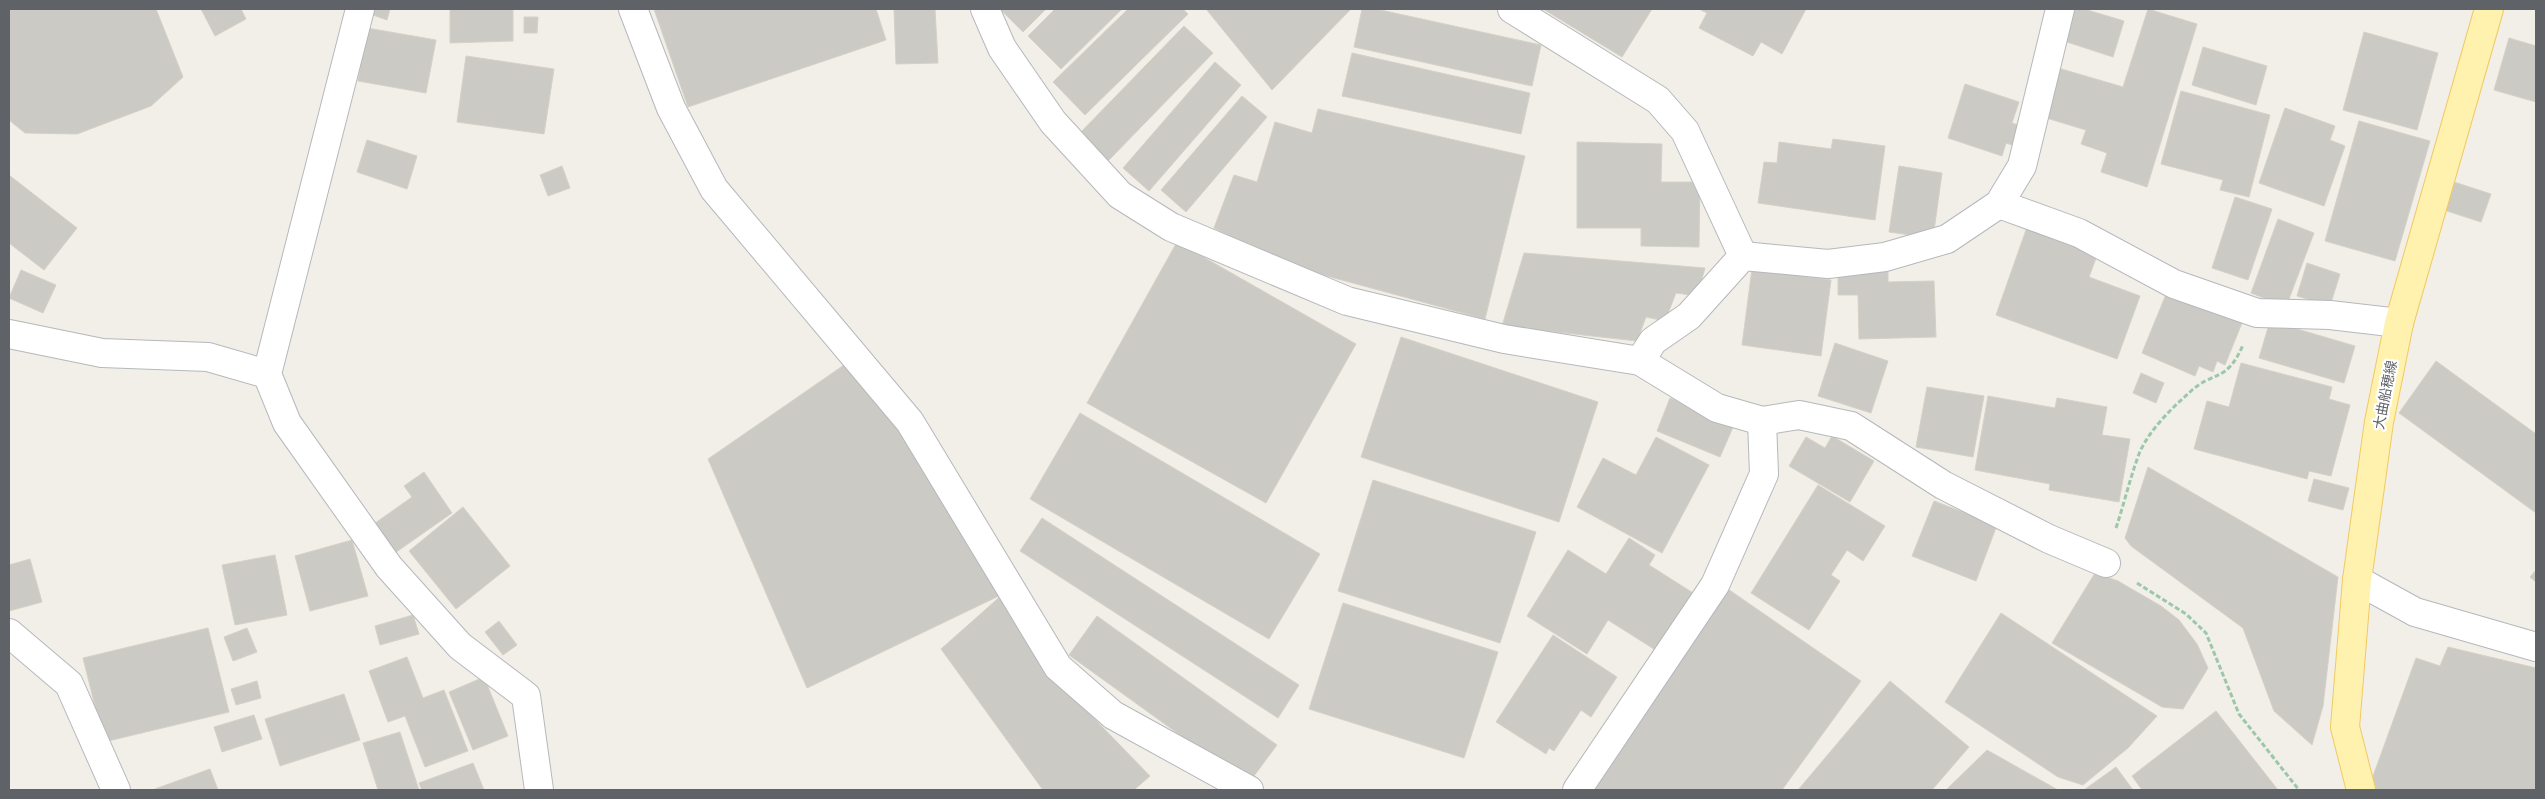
<svg xmlns="http://www.w3.org/2000/svg" width="2545" height="799" font-family="'Alegreya Sans','Noto Sans JP',sans-serif">
<style>
.building{fill:#cccac5;stroke:#d6d1c6}
.lines{fill:none;stroke-linecap:round;stroke-linejoin:round}
.minor-casing{stroke:#b5b8bc;stroke-width:30}
.major-casing{stroke:#f2c960;stroke-width:30}
.path{stroke:#9cc7a9;stroke-width:3;stroke-dasharray:5 2.5;stroke-linecap:butt}
.minor{stroke:#fff;stroke-width:28}
.major{stroke:#fff2af;stroke-width:28}
.labels{text-anchor:middle;stroke-width:4.5;stroke-linejoin:round;paint-order:stroke}
.street-label{font-size:14px;fill:#5f6368;stroke:#fff}
</style>
<rect width="100%" height="100%" fill="#f1efe8"/>
<g class="building">
<path d="M 9,9 L 156,9 L 183,77 L 151,106 L 77,134 L 25,133 L 9,120 Z"/>
<path d="M 201,9 L 241,9 L 246,19 L 215,36 Z"/>
<path d="M 375,9 L 390,9 L 387,20 L 373,15 Z"/>
<path d="M 450,9 L 513,9 L 513,41 L 450,43 Z"/>
<path d="M 654,9 L 876,9 L 886,40 L 688,107 Z"/>
<path d="M 894,9 L 935,9 L 938,63 L 896,64 Z"/>
<path d="M 1000,9 L 1046,9 L 1023,32 Z"/>
<path d="M 1055,9 L 1122,9 L 1061,69 L 1028,36 Z"/>
<path d="M 1128,9 L 1183,9 L 1188,14 L 1085,115 L 1053,82 Z"/>
<path d="M 1206,9 L 1351,9 L 1272,90 Z"/>
<path d="M 1362,9 L 1376,9 L 1541,45 L 1532,86 L 1354,47 Z"/>
<path d="M 1543,9 L 1652,9 L 1622,57 Z"/>
<path d="M 1699,9 L 1806,9 L 1782,54 L 1761,42 L 1753,56 L 1699,28 L 1707,13 Z"/>
<path d="M 2074,9 L 2084,9 L 2124,21 L 2113,57 L 2064,41 Z"/>
<path d="M 2148,9 L 2197,24 L 2147,187 L 2101,172 L 2107,153 L 2081,144 L 2086,130 L 2043,117 L 2058,68 L 2123,87 Z"/>
<path d="M 524,17 L 538,17 L 537,33 L 524,33 Z"/>
<path d="M 1184,26 L 1213,53 L 1108,161 L 1080,133 Z"/>
<path d="M 367,28 L 436,40 L 426,93 L 358,81 Z"/>
<path d="M 2364,32 L 2438,53 L 2417,130 L 2343,110 Z"/>
<path d="M 2509,38 L 2536,46 L 2536,102 L 2494,90 Z"/>
<path d="M 2203,47 L 2267,66 L 2256,105 L 2192,85 Z"/>
<path d="M 1352,53 L 1530,93 L 1521,134 L 1342,96 Z"/>
<path d="M 466,56 L 554,69 L 544,134 L 457,122 Z"/>
<path d="M 1215,62 L 1241,85 L 1149,191 L 1123,168 Z"/>
<path d="M 1965,84 L 2019,102 L 2012,123 L 2027,128 L 2021,148 L 2006,143 L 2002,156 L 1948,138 Z"/>
<path d="M 2181,91 L 2270,115 L 2249,197 L 2220,190 L 2223,180 L 2161,164 Z"/>
<path d="M 1242,96 L 1267,117 L 1186,212 L 1161,190 Z"/>
<path d="M 2285,108 L 2335,126 L 2330,140 L 2345,146 L 2324,206 L 2259,183 Z"/>
<path d="M 1318,109 L 1525,156 L 1485,319 L 1283,264 L 1214,228 L 1234,175 L 1257,182 L 1275,122 L 1312,133 Z"/>
<path d="M 2359,121 L 2430,141 L 2395,261 L 2325,241 Z"/>
<path d="M 1833,139 L 1885,146 L 1875,220 L 1758,203 L 1764,162 L 1777,163 L 1779,142 L 1831,149 Z"/>
<path d="M 367,140 L 417,156 L 407,189 L 357,172 Z"/>
<path d="M 1577,142 L 1662,144 L 1661,182 L 1700,182 L 1699,247 L 1641,246 L 1641,228 L 1577,228 Z"/>
<path d="M 562,166 L 570,188 L 548,196 L 540,175 Z"/>
<path d="M 1899,166 L 1942,173 L 1933,238 L 1889,232 Z"/>
<path d="M 9,175 L 77,228 L 44,270 L 9,243 Z"/>
<path d="M 2454,182 L 2491,194 L 2481,222 L 2444,210 Z"/>
<path d="M 2235,197 L 2272,209 L 2248,280 L 2212,268 Z"/>
<path d="M 2278,219 L 2314,233 L 2286,307 L 2251,293 Z"/>
<path d="M 2027,227 L 2098,253 L 2089,277 L 2140,296 L 2117,359 L 1996,315 Z"/>
<path d="M 1177,242 L 1356,344 L 1266,503 L 1087,403 Z"/>
<path d="M 1524,253 L 1705,268 L 1697,296 L 1676,293 L 1665,321 L 1646,317 L 1637,341 L 1502,326 Z"/>
<path d="M 2307,263 L 2340,274 L 2330,306 L 2297,296 Z"/>
<path d="M 1752,269 L 1831,280 L 1821,356 L 1742,345 Z"/>
<path d="M 1888,269 L 1888,282 L 1934,281 L 1936,337 L 1859,339 L 1858,295 L 1838,295 L 1838,271 Z"/>
<path d="M 21,270 L 56,285 L 43,313 L 9,298 Z"/>
<path d="M 2169,287 L 2244,318 L 2225,365 L 2217,361 L 2213,372 L 2199,366 L 2195,376 L 2142,353 Z"/>
<path d="M 2270,321 L 2355,346 L 2344,383 L 2259,358 Z"/>
<path d="M 1401,337 L 1598,402 L 1559,522 L 1361,457 Z"/>
<path d="M 1835,343 L 1888,361 L 1871,413 L 1818,396 Z"/>
<path d="M 2436,361 L 2536,434 L 2536,513 L 2399,413 Z"/>
<path d="M 2241,363 L 2332,387 L 2329,399 L 2350,405 L 2331,476 L 2309,471 L 2307,479 L 2194,449 L 2207,401 L 2229,407 Z"/>
<path d="M 844,365 L 894,419 L 1003,594 L 807,688 L 708,459 Z"/>
<path d="M 2141,373 L 2164,383 L 2156,403 L 2133,393 Z"/>
<path d="M 1927,387 L 1984,396 L 1973,457 L 1916,447 Z"/>
<path d="M 1988,396 L 2055,408 L 2057,398 L 2107,407 L 2102,435 L 2130,439 L 2119,502 L 2049,490 L 2050,484 L 1975,470 Z"/>
<path d="M 1670,398 L 1734,425 L 1720,457 L 1657,431 Z"/>
<path d="M 1080,413 L 1320,554 L 1269,639 L 1030,499 Z"/>
<path d="M 1832,436 L 1874,461 L 1850,502 L 1789,466 L 1806,437 L 1825,448 Z"/>
<path d="M 1656,437 L 1709,465 L 1662,553 L 1577,507 L 1603,458 L 1636,475 Z"/>
<path d="M 2148,467 L 2338,577 L 2323,706 L 2312,745 L 2274,711 L 2243,628 L 2131,546 L 2125,538 Z"/>
<path d="M 424,472 L 452,513 L 392,555 L 371,526 L 412,497 L 404,486 Z"/>
<path d="M 2314,479 L 2349,488 L 2343,510 L 2308,501 Z"/>
<path d="M 1373,480 L 1536,532 L 1500,643 L 1338,591 Z"/>
<path d="M 1818,485 L 1885,526 L 1863,561 L 1847,550 L 1831,575 L 1840,581 L 1809,630 L 1751,593 Z"/>
<path d="M 1934,501 L 1997,525 L 1976,581 L 1912,556 Z"/>
<path d="M 463,507 L 510,566 L 456,609 L 409,551 Z"/>
<path d="M 1042,518 L 1299,685 L 1278,718 L 1020,551 Z"/>
<path d="M 1629,538 L 1655,555 L 1649,565 L 1701,598 L 1665,656 L 1608,620 L 1587,654 L 1527,616 L 1568,550 L 1606,574 Z"/>
<path d="M 352,540 L 368,596 L 310,611 L 295,556 Z"/>
<path d="M 275,555 L 287,615 L 235,625 L 222,565 Z"/>
<path d="M 30,559 L 42,602 L 9,611 L 9,565 Z"/>
<path d="M 2536,570 L 2536,582 L 2530,577 Z"/>
<path d="M 2095,573 L 2118,581 L 2161,606 L 2179,620 L 2197,644 L 2208,668 L 2183,709 L 2162,707 L 2052,643 Z"/>
<path d="M 1725,587 L 1861,681 L 1782,790 L 1583,790 Z"/>
<path d="M 1003,594 L 1085,709 L 1150,776 L 1134,790 L 1043,790 L 941,649 Z"/>
<path d="M 1343,603 L 1498,652 L 1464,758 L 1309,709 Z"/>
<path d="M 2001,613 L 2157,716 L 2128,748 L 2083,785 L 2058,777 L 1945,702 Z"/>
<path d="M 413,615 L 419,634 L 380,645 L 375,626 Z"/>
<path d="M 1097,616 L 1277,745 L 1248,784 L 1069,655 Z"/>
<path d="M 499,621 L 517,645 L 503,655 L 485,632 Z"/>
<path d="M 208,628 L 229,712 L 104,742 L 83,658 Z"/>
<path d="M 247,628 L 257,652 L 233,661 L 224,637 Z"/>
<path d="M 1553,635 L 1617,677 L 1591,717 L 1581,710 L 1554,751 L 1549,748 L 1546,754 L 1496,722 Z"/>
<path d="M 2448,647 L 2536,668 L 2536,790 L 2376,790 L 2373,776 L 2416,658 L 2440,666 Z"/>
<path d="M 407,657 L 423,698 L 444,690 L 468,751 L 425,767 L 405,716 L 388,722 L 369,671 Z"/>
<path d="M 484,677 L 508,736 L 473,750 L 449,692 Z"/>
<path d="M 257,681 L 261,698 L 236,705 L 231,689 Z"/>
<path d="M 1890,681 L 1969,747 L 1932,790 L 1798,790 Z"/>
<path d="M 344,694 L 360,740 L 280,766 L 265,719 Z"/>
<path d="M 2216,711 L 2278,790 L 2142,790 L 2132,776 Z"/>
<path d="M 254,715 L 262,739 L 222,752 L 214,727 Z"/>
<path d="M 400,732 L 419,790 L 378,790 L 363,743 Z"/>
<path d="M 1987,750 L 2058,790 L 1946,790 Z"/>
<path d="M 473,763 L 484,790 L 422,790 L 419,783 Z"/>
<path d="M 2116,767 L 2133,790 L 2084,790 Z"/>
<path d="M 210,769 L 218,790 L 156,790 L 155,789 Z"/>
</g>
<g class="lines">
<defs>
<g id="minor">
<path d="M 360,9 L 267,374 L 287,423 L 389,567 L 460,646 L 526,696 L 539,790"/>
<path d="M 633,9 L 671,108 L 714,189 L 910,422 L 1058,667 L 1113,715 L 1249,790"/>
<path d="M 985,9 L 1002,48 L 1053,122 L 1120,195 L 1171,227 L 1347,301 L 1504,339 L 1640,361"/>
<path d="M 1512,9 L 1658,100 L 1685,131 L 1743,256"/>
<path d="M 1999,204 L 2079,233 L 2174,284 L 2257,313 L 2330,315 L 2399,323"/>
<path d="M 9,334 L 102,353 L 208,357 L 267,374"/>
<path d="M 1762,421 L 1799,415 L 1851,426 L 1943,485 L 2049,539 L 2106,563"/>
<path d="M 2357,580 L 2415,612 L 2536,647"/>
<path d="M 9,633 L 69,684 L 116,790"/>
<path d="M 1577,790 L 1715,585 L 1764,474 L 1762,421 L 1717,408 L 1640,361 L 1653,341 L 1689,316 L 1743,256 L 1828,264 L 1885,257 L 1947,239 L 1999,204 L 2022,166 L 2060,9"/>
</g>
<path id="major" d="M 2361,790 L 2345,727 L 2357,580 L 2379,422 L 2399,323 L 2489,9"/>
</defs>
<use href="#minor" class="minor-casing"/>
<use href="#major" class="major-casing"/>
<g class="path">
<path d="M 2116,528 C 2124,504 2130,478 2139,454 C 2149,430 2171,409 2190,392 C 2213,370 2226,384 2243,345"/>
<path d="M 2137,583 L 2186,614 L 2206,633 L 2239,714 L 2299,790"/>
</g>
<use href="#minor" class="minor"/>
<use href="#major" class="major"/>
</g>
<g class="labels">
<g class="street-label">
<text transform="translate(2385 395) rotate(-79)" y="5">大曲船穂線</text>
</g>
</g>
<rect width="2545" height="799" fill="none" stroke="#5f6368" stroke-width="20"/>
</svg>
